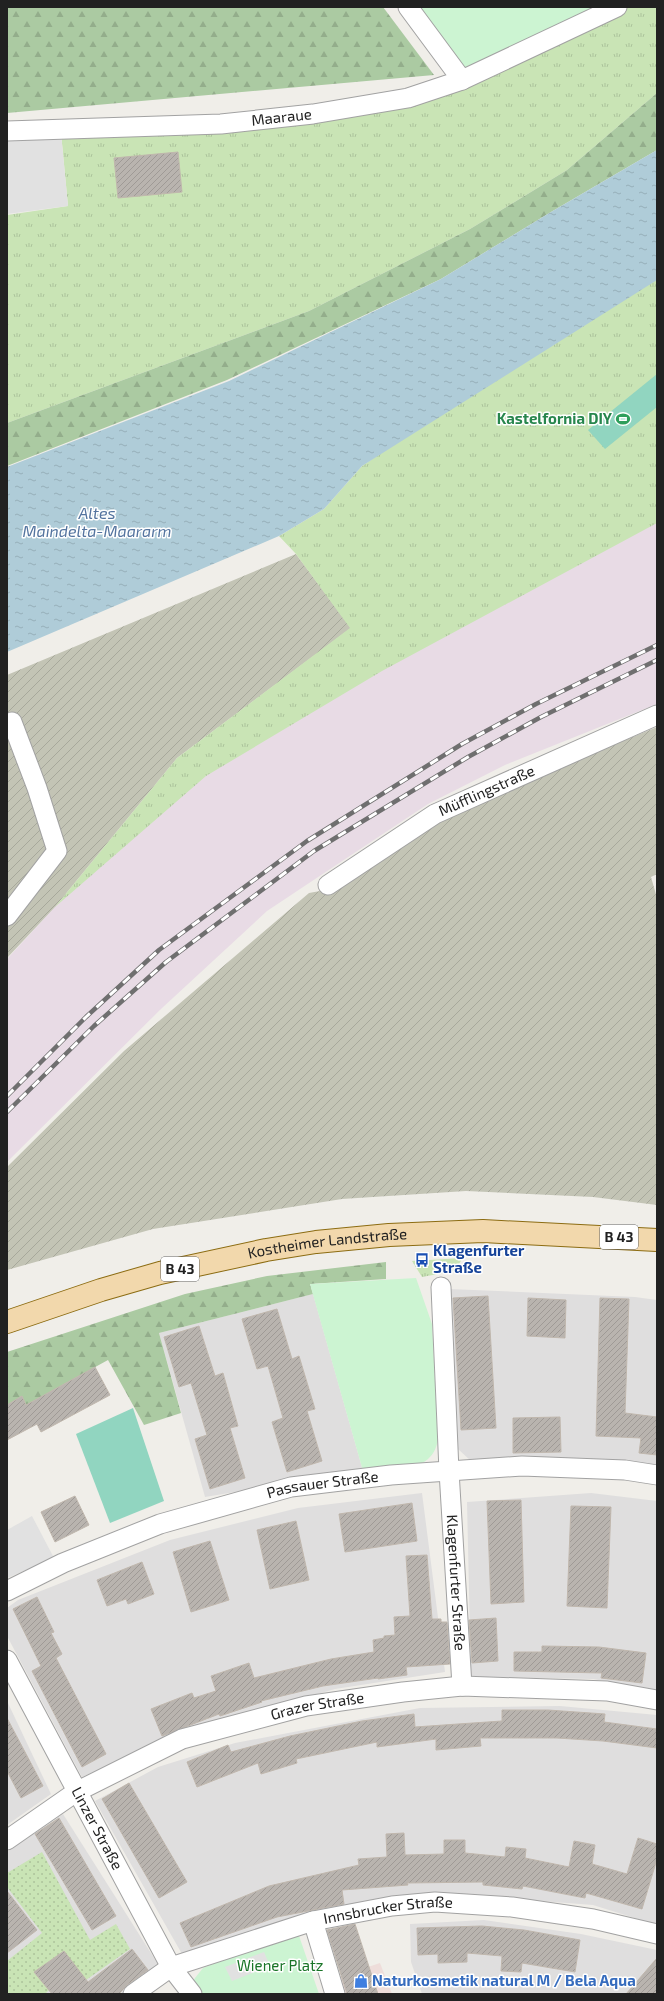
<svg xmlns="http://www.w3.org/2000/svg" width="664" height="2001" font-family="'Exo 2',sans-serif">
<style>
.residential{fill:#dfdede}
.commercial{fill:#eeddda}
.railway{fill:#e8dbe5}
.construction{fill:url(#construction-furrows)}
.grass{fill:url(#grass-tufts)}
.forest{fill:url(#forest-firs)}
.park{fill:#ccf4d2}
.garden{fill:url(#garden-dots)}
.pitch{fill:#91d5c0}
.parking{fill:#e1e1e1}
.water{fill:url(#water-ripples)}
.building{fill:url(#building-hatch);stroke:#c0b7ad}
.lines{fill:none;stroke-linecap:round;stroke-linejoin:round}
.minor-casing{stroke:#a2a2a2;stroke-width:21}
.primary-casing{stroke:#8c6c12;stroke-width:24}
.minor{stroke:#fff;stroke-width:19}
.primary{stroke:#f2d8ac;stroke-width:22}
.rail-casing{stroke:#6f6f6f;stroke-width:4.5}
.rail{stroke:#fff;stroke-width:3;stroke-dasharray:9;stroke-linecap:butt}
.labels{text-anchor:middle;stroke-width:3;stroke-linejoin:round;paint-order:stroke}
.shield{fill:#fff;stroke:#646464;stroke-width:1}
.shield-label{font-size:14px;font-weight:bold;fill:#212121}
.street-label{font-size:15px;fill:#212121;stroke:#fff}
.leisure-label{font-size:15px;font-weight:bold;fill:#27864d;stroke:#fff;text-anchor:end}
.transit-label{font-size:15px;font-weight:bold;fill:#164399;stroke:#fff;text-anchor:start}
.park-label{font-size:15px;fill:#197427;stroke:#fff}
.shop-label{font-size:15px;font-weight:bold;fill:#366cbe;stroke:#fff;text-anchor:start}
.water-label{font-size:16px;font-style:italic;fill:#54749f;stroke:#fff}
</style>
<defs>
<pattern id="construction-furrows" width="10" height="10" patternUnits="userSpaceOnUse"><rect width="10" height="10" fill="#c3c4b5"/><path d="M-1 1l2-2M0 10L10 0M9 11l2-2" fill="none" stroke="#a7a89b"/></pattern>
<pattern id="grass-tufts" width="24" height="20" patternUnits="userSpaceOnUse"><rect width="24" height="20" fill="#c9e4b5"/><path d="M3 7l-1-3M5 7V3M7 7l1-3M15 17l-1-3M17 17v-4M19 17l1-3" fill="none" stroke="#acc39b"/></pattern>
<pattern id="forest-firs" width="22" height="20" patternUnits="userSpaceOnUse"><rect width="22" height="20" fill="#abcaa2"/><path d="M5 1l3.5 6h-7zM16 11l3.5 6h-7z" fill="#93ad8b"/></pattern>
<pattern id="garden-dots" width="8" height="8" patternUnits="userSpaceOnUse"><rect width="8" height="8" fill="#c9e4b5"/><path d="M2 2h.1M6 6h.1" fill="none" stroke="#acc39b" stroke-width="1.8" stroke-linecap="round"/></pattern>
<pattern id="water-ripples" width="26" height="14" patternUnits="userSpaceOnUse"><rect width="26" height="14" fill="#afccd8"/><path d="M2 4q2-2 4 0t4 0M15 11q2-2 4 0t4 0" fill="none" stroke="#96afb9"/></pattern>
<pattern id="building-hatch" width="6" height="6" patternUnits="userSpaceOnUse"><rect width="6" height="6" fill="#b9b4af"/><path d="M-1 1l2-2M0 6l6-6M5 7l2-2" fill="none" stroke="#9f9a96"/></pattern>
</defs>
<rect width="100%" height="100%" fill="#f0eee9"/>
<g class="residential">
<path d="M 449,1289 L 635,1297 L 657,1300 L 657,1469 L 471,1461 L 458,1449 L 454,1423 Z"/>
<path d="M 313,1294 L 363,1471 L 205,1497 L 159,1333 Z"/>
<path d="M 422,1493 L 445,1672 L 335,1689 L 179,1734 L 82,1777 L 7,1636 L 7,1608 L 18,1600 L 170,1540 L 298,1508 Z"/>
<path d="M 591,1493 L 657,1501 L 657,1690 L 593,1679 L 471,1677 L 467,1502 Z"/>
<path d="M 7,1701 L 51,1794 L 7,1825 Z"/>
<path d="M 560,1706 L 657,1715 L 657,1925 L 593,1905 L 437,1893 L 182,1954 L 95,1801 L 158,1767 L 235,1743 L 420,1708 Z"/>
<path d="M 63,1814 L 161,1969 L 127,1994 L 7,1994 L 7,1852 Z"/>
<path d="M 484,1920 L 581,1934 L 657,1950 L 657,1994 L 422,1994 L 411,1962 L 410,1924 Z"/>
</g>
<path class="commercial" d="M 380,1963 L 392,1994 L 343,1994 L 338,1977 Z"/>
<path class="railway" d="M 657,456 L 657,704 L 505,765 L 428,804 L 267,911 L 161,1009 L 7,1162 L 7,959 L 55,907 L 177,758 Z"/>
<g class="construction">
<path d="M 296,554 L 351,628 L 177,758 L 55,907 L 7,958 L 7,675 Z"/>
<path d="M 657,727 L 657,874 L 651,877 L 657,898 L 657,1205 L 593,1197 L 466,1191 L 342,1199 L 153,1229 L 7,1270 L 7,1167 L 124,1051 L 309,893 L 331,889 L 440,816 Z"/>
</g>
<g class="grass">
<path d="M 617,7 L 657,7 L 657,93 L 567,170 L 470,229 L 309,311 L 7,423 L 7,215 L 68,206 L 61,133 L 408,98 Z"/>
<path d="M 657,279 L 657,523 L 382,671 L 206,776 L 55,907 L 177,758 L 350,628 L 296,554 L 279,536 L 324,509 L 362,466 L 408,435 Z"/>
<path d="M 463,1258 L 454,1271 L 422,1277 L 412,1261 Z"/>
</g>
<g class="forest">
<path d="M 7,7 L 383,7 L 434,75 L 7,113 Z"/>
<path d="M 657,93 L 657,150 L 551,212 L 441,279 L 227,380 L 7,466 L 7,423 L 309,311 L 470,229 L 567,170 Z"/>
<path d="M 386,1262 L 386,1279 L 310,1284 L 313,1294 L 159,1333 L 181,1413 L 144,1425 L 108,1360 L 26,1405 L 22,1396 L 7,1405 L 7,1352 L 185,1294 L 267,1276 Z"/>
</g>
<g class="park">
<path d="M 414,7 L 606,7 L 462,73 Z"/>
<path d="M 416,1278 L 432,1324 L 438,1439 C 433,1475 391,1469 363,1471 L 310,1284 Z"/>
<path d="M 297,1930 L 319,1994 L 196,1994 L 190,1986 L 195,1978 L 203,1968 Z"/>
</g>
<path class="garden" d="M 42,1852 L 90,1940 L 116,1924 L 130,1949 L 86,1980 L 63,1952 L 34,1972 L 49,1990 L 45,1994 L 7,1994 L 7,1961 L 42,1933 L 7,1887 L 7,1873 Z"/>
<g class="pitch">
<path d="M 657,374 L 657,407 L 605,449 L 588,430 Z"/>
<path d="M 133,1408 L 164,1501 L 110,1523 L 76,1434 Z"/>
</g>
<g class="parking">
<path d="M 61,133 L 68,206 L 7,214 L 7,136 Z"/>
<path d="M 32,1516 L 54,1558 L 7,1578 L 7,1530 Z"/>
<path d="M 264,1952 L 270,1966 L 232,1981 L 225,1967 Z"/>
</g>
<path class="water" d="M 657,150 L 657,280 L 362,466 L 324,509 L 279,536 L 7,652 L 7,467 L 229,381 L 441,279 L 551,212 Z"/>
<g class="building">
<path d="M 178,152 L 182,192 L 118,198 L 114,158 Z"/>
<path d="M 488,1296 L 496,1428 L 461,1430 L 453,1298 Z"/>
<path d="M 528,1298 L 566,1300 L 565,1338 L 527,1336 Z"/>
<path d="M 600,1298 L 629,1299 L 625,1413 L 657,1417 L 657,1455 L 639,1453 L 641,1438 L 596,1436 Z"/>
<path d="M 277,1309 L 292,1359 L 299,1356 L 315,1409 L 307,1411 L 322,1461 L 287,1472 L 272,1422 L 283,1418 L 268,1366 L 257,1369 L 242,1319 Z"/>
<path d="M 199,1326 L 215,1376 L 223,1373 L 238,1426 L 230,1428 L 245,1478 L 210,1489 L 195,1439 L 207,1435 L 191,1383 L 179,1387 L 164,1337 Z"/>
<path d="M 95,1367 L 110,1395 L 41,1432 L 37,1424 L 7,1440 L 7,1405 L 22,1396 L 26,1405 Z"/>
<path d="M 560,1417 L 561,1452 L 513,1453 L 513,1418 Z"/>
<path d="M 75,1496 L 89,1525 L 55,1542 L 41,1512 Z"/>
<path d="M 521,1500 L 524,1602 L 491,1604 L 487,1501 Z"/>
<path d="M 412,1503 L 417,1541 L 345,1552 L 339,1514 Z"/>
<path d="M 571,1506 L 611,1507 L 607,1608 L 567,1606 Z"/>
<path d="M 296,1521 L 309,1580 L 270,1589 L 257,1530 Z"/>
<path d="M 210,1541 L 229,1600 L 191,1612 L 173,1552 Z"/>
<path d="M 427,1555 L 432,1619 L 441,1619 L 441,1622 L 447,1622 L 450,1664 L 406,1667 L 407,1675 L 378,1679 L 378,1678 L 323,1686 L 261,1701 L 262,1702 L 220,1716 L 219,1714 L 162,1736 L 151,1709 L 192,1693 L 194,1698 L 216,1691 L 211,1676 L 249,1663 L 254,1678 L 331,1659 L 374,1652 L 373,1640 L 384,1638 L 384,1636 L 395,1635 L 394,1617 L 410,1616 L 406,1556 Z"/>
<path d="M 142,1562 L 154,1594 L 128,1604 L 126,1599 L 107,1606 L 97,1580 Z"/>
<path d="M 37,1597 L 54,1632 L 51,1633 L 62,1654 L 56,1658 L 106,1754 L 82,1767 L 32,1671 L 41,1666 L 13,1609 Z"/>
<path d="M 496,1618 L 498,1661 L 472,1663 L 469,1620 Z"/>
<path d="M 542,1646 L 599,1647 L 646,1653 L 642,1683 L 601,1678 L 602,1673 L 514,1671 L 514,1652 L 542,1652 Z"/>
<path d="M 502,1710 L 548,1710 L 605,1714 L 604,1722 L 657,1729 L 657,1748 L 603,1741 L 557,1738 L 480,1738 L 481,1746 L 436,1750 L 436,1739 L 377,1747 L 377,1742 L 296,1759 L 297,1763 L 261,1774 L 258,1763 L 197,1787 L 187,1762 L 228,1745 L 231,1752 L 290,1736 L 362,1721 L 414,1714 L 415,1727 L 458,1724 L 502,1721 Z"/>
<path d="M 7,1718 L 43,1786 L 21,1798 L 7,1771 Z"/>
<path d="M 129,1783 L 187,1882 L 159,1898 L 102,1799 Z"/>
<path d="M 59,1818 L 116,1916 L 92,1930 L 35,1834 Z"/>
<path d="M 404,1833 L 405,1855 L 444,1854 L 444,1840 L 465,1840 L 465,1853 L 505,1857 L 506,1847 L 526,1849 L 525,1858 L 569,1867 L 574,1841 L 595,1845 L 592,1864 L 627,1874 L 638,1838 L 657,1844 L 657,1859 L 642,1909 L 586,1893 L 585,1898 L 523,1886 L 522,1889 L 483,1885 L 483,1882 L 407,1883 L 408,1885 L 342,1890 L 344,1904 L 277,1917 L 191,1947 L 180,1923 L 269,1886 L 359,1865 L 358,1859 L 387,1857 L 386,1834 Z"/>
<path d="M 7,1891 L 37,1930 L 7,1953 Z"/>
<path d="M 355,1924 L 374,1982 L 378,1994 L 347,1994 L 327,1930 Z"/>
<path d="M 482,1926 L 524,1930 L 580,1940 L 575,1972 L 522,1963 L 521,1972 L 501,1971 L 502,1956 L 467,1953 L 467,1962 L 438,1963 L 438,1954 L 418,1955 L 417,1928 Z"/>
<path d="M 132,1949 L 148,1970 L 127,1985 L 119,1994 L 52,1994 L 34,1972 L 64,1951 L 88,1982 Z"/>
<path d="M 657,1958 L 657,1994 L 626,1994 Z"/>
</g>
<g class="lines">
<defs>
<g id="minor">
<path d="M 408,7 L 462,80"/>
<path id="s1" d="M 7,131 L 221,124 L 313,114 L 408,98 L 462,80 L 617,7"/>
<path d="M 7,725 L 12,722 L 37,788 L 57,851 L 7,916"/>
<path id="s2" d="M 328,885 L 435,814 L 657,715"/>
<path id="s3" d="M 441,1287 L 449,1471 L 462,1686"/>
<path id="s4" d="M 7,1591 L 63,1563 L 160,1524 L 291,1487 L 391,1475 L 522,1466 L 625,1470 L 657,1475"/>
<path id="s5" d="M 7,1660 L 171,1967 L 192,1994"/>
<path id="s6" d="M 7,1840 L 76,1792 L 182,1739 L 306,1706 L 403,1692 L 462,1686 L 607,1691 L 657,1700"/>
<path d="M 313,1921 L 335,1994"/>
<path id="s7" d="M 133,1994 L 171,1967 L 313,1921 L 392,1906 L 435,1902 L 512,1907 L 593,1919 L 657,1934"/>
</g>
<g id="primary">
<path id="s8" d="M 7,1322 L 101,1290 L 160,1273 L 266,1250 L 316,1242 L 389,1235 L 483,1231 L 657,1240"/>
</g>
</defs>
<use href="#minor" class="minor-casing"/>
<use href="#primary" class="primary-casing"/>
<use href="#minor" class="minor"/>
<use href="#primary" class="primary"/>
<defs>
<g id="rail">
<path d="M 7,1096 L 86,1017 L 159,950 L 307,841 L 462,744 L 536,704 L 657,645"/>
<path d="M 7,1112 L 94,1026 L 166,962 L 314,851 L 468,757 L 541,717 L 657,660"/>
</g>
</defs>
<use href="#rail" class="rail-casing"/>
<use href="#rail" class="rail"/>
</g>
<defs>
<symbol id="stadium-bare" viewBox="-9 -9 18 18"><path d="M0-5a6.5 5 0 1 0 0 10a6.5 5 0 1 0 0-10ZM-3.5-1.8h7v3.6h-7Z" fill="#2e9e5b" stroke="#fff" stroke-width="2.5" paint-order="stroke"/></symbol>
<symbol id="bus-bare" viewBox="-9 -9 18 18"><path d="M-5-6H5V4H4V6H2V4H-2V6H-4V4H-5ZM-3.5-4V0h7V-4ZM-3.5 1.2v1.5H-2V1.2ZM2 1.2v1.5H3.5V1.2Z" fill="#1a4fb4" stroke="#fff" stroke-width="2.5" paint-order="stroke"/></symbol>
<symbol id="shop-bare" viewBox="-9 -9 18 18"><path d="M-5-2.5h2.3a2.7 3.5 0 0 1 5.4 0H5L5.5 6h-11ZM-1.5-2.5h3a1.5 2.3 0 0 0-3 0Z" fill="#3f7fe0" stroke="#fff" stroke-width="2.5" paint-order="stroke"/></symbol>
</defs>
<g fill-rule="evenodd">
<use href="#stadium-bare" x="613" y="409" width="20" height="20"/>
<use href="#bus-bare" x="412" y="1250" width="20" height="20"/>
<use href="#shop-bare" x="351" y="1971" width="20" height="20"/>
</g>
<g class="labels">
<g class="shield">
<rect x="600" y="1225" width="38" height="24" rx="3"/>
<rect x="161" y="1257" width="38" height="24" rx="3"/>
</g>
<g class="shield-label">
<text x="619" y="1242">B 43</text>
<text x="180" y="1274">B 43</text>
</g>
<g class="street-label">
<text dy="5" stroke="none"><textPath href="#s1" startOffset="275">Maaraue</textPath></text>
<text dy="5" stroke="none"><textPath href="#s2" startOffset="185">Müfflingstraße</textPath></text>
<text dy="5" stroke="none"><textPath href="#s8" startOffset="331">Kostheimer Landstraße</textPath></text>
<text dy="5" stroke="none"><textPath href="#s4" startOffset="335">Passauer Straße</textPath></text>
<text dy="5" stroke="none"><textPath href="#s3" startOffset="296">Klagenfurter Straße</textPath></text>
<text dy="5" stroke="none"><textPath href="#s6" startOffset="342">Grazer Straße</textPath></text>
<text dy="5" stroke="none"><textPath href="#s5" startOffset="191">Linzer Straße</textPath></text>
<text dy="5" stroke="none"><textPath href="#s7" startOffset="272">Innsbrucker Straße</textPath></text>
</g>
<g class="leisure-label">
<text x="612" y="424">Kastelfornia DIY</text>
</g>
<g class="transit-label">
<text x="433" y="1256">Klagenfurter<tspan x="433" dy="17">Straße</tspan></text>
</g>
<g class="park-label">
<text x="280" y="1971">Wiener Platz</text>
</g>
<g class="shop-label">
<text x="372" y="1986">Naturkosmetik natural M / Bela Aqua</text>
</g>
<g class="water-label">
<text x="97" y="519">Altes<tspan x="97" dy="18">Maindelta-Maararm</tspan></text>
</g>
</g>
<rect width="664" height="2001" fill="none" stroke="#212121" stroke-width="16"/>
</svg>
